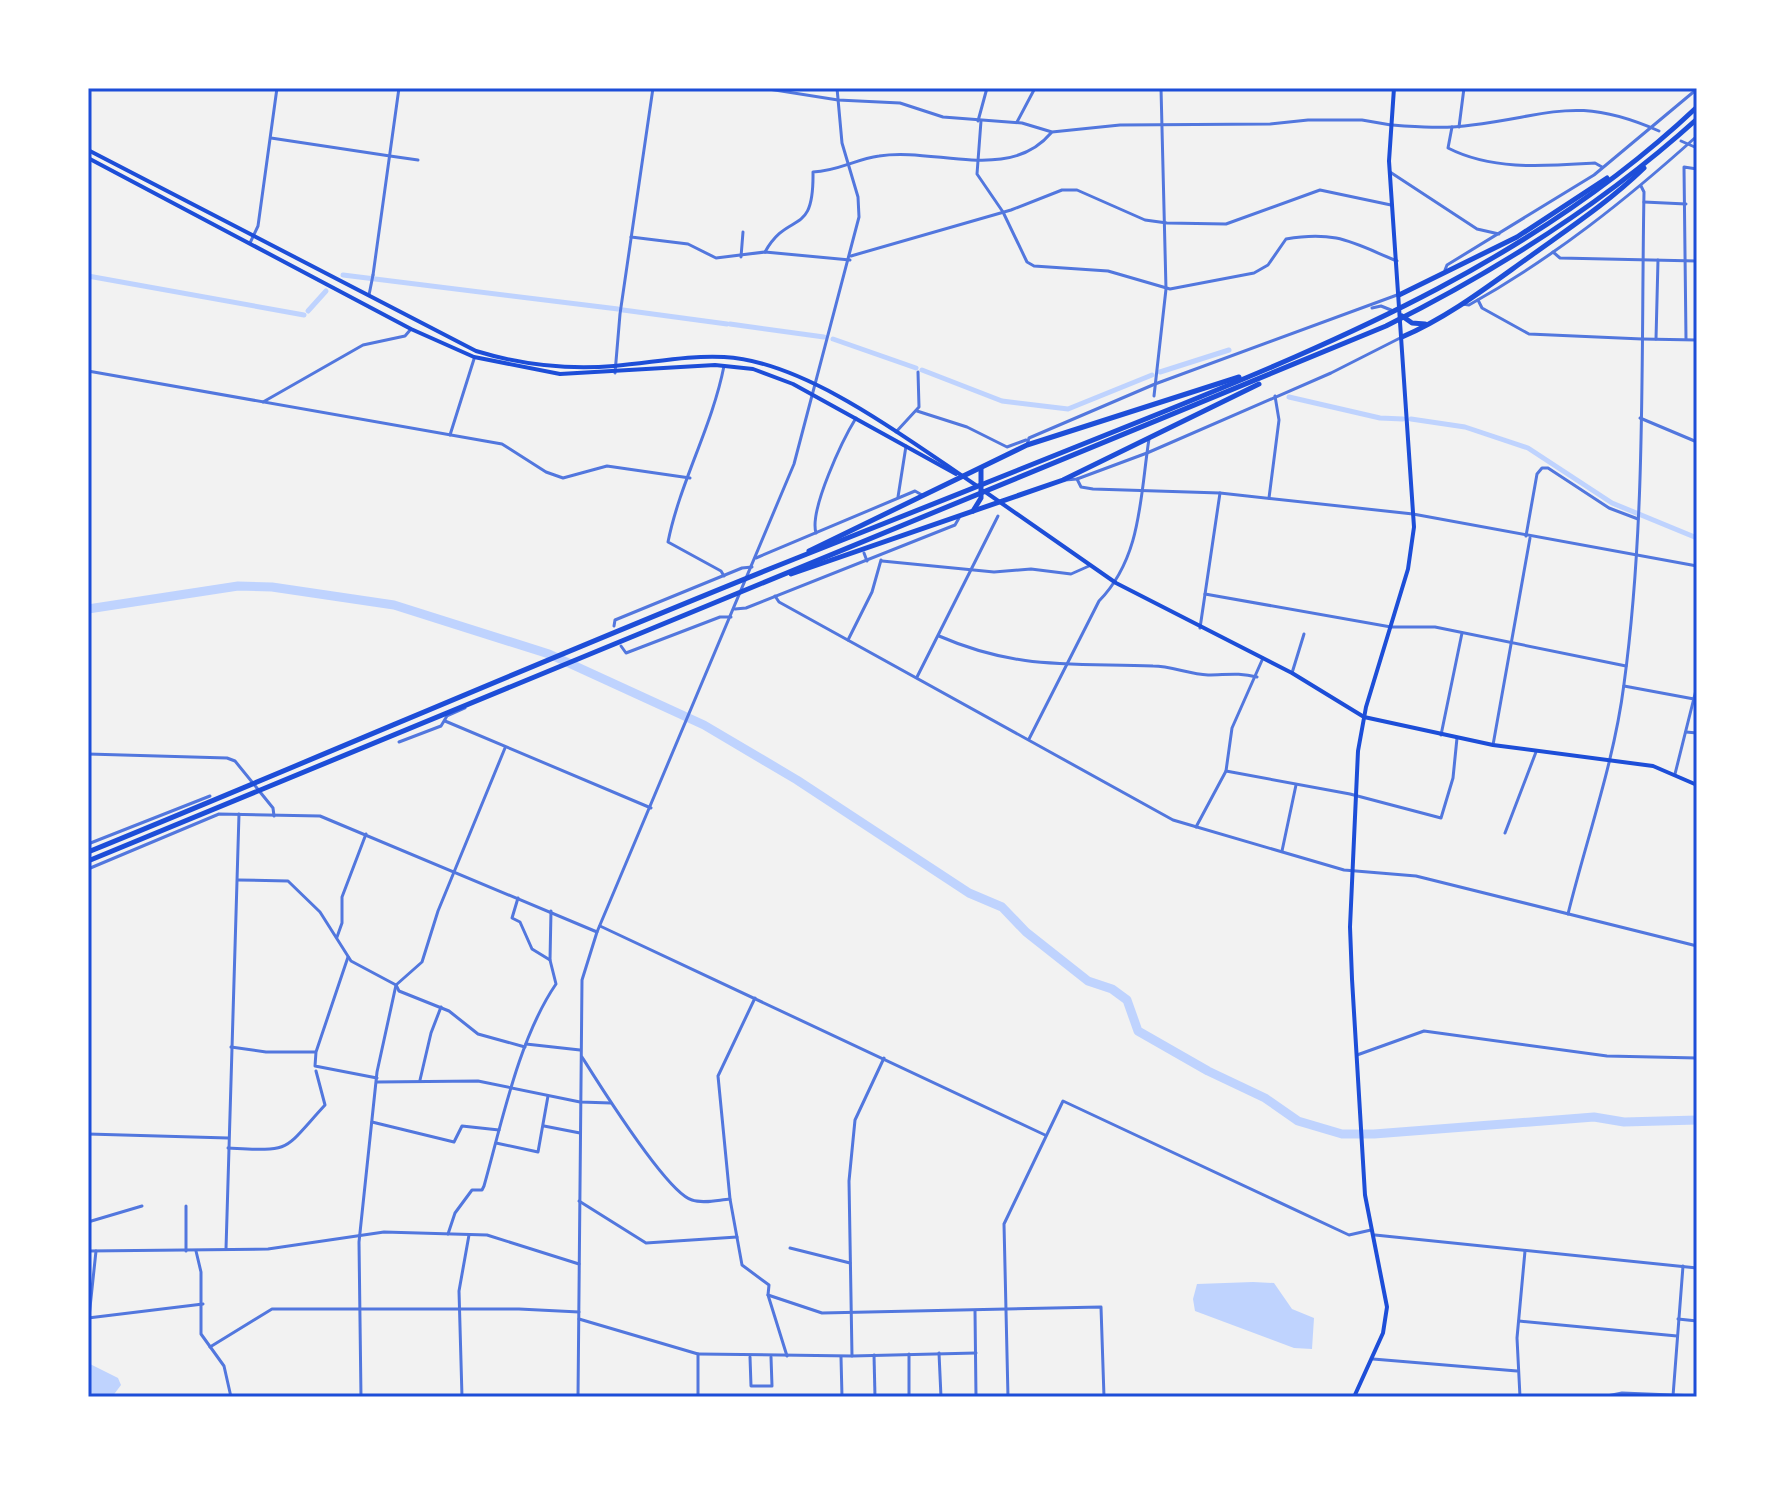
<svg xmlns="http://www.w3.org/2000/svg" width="1785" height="1485" font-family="Roboto,sans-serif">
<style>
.water{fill:#bfd3fe}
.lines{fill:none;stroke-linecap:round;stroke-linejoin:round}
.canal{stroke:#bfd3fe;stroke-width:5}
.river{stroke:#bfd3fe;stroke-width:9}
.minor{stroke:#5277de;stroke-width:3}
.tertiary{stroke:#5277de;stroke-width:3}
.primary{stroke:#1d4ed8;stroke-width:4}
.trunk{stroke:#1d4ed8;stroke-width:5}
.neatline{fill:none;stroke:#1d4ed8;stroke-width:3}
</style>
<rect width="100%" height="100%" fill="#f2f2f2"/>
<g class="water">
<path d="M 1253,1282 L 1274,1283 L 1292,1309 L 1314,1318 L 1312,1349 L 1294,1348 L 1195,1311 L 1193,1299 L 1197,1284 Z"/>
<path d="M 88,1363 L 118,1378 L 121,1385 L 112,1397 L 88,1393 Z"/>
</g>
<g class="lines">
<g class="canal">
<path d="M 343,275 L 618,309"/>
<path d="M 88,276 L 304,315"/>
<path d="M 623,310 L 727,324"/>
<path d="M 308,311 L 326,291"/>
<path d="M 730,324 L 824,337"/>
<path d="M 833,339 L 916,368"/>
<path d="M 922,370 L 1002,401 L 1068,409 L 1152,375"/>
<path d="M 1160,372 L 1229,350"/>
<path d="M 1289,397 L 1380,418 L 1403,419"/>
<path d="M 1411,419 L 1465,427 L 1528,448 L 1612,503 L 1697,538"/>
</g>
<path class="river" d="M 88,609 L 238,586 L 272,587 L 394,605 L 549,654 L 704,725 L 797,780 L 969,893 L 1002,907 L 1026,932 L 1088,981 L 1112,989 L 1127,1000 L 1138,1031 L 1208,1071 L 1265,1098 L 1298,1121 L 1342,1134 L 1374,1134 L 1594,1117 L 1624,1122 L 1697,1120"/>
<g class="minor">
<path d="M 762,88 L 838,100 L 900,103 L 943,117 L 1022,123 L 1052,132 L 1120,125 L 1270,124 L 1308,120 L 1362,120 L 1391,125"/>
<path d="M 978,121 L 987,88"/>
<path d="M 981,121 L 977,174 L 1003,212 L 1027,262 L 1034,266 L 1108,271 L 1170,289 L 1254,273 L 1268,265 L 1286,239 C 1336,230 1353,243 1397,261"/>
<path d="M 1017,122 L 1035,88"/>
<path d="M 1452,127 L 1448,148 C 1493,171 1546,166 1595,163 L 1602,167"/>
<path d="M 1459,127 L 1464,88"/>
<path d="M 390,156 L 418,160"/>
<path d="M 1390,172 L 1477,229 L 1499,234"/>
<path d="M 1644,202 L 1686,204"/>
<path d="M 631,237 L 688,244 L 716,258 L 765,252 L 850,260"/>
<path d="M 765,252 C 789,209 814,239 813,172 C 838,171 856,159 879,156 C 935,147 1009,183 1051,133"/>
<path d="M 1553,252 L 1560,258 L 1697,261"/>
<path d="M 851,256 L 1011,210 L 1062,190 L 1077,190 L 1145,220 L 1167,223 L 1226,224 L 1320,190 L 1391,205"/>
<path d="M 741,257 L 743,232"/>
<path d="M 369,295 L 373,275"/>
<path d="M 1478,300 L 1482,308 L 1529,334 L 1642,339"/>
<path d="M 1656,339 L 1658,260"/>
<path d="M 1686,339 L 1684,167 L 1697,169"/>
<path d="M 724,366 C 712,427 680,482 668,542 L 721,571 L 724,576"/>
<path d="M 88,371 L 502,444 L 546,472 L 563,478 L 607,466 L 690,478"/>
<path d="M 1154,396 L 1166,289 L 1161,88"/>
<path d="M 263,402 L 363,345 L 405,336 L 411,329"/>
<path d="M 917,411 L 967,427 L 1007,447 L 1026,440"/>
<path d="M 1640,418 L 1697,442"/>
<path d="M 896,432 L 919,407 L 918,372"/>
<path d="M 450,435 L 474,359"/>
<path d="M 1077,479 L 1081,487 L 1093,489 L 1220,493 L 1413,514 L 1697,566"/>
<path d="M 898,497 L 906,446"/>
<path d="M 1269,498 L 1279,420 L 1275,396"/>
<path d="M 816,533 C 809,510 843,439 856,418"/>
<path d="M 1526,536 L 1537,474 L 1542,468 L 1548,468 L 1609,508 L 1638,519"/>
<path d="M 864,553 L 867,561"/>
<path d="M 756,558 L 915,491 L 922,495"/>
<path d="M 882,561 L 994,572 L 1031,569 L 1071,574 L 1089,566"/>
<path d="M 1205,594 L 1391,627 L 1435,627 L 1626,666"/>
<path d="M 775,596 L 779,602 L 1173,820 L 1344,870 L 1416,876 L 1697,946"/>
<path d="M 735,609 L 746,608 L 955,525 L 959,518"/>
<path d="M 614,626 L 615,620 L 742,568 L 752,567"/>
<path d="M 1200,628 L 1220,493"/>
<path d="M 939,636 C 1017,670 1071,663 1153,666 C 1171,666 1189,674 1208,675 C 1226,675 1238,672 1257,677"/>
<path d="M 848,640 L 872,592 L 881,560"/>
<path d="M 621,646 L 626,653 L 720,617 L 731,617"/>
<path d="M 1292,673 L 1304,634"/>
<path d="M 917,677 L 998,516"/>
<path d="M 1624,686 L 1694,699"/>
<path d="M 445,721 L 651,808"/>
<path d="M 1686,732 L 1697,733"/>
<path d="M 1441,735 L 1462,633"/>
<path d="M 1029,739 L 1099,601 C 1142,557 1140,496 1149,439"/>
<path d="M 399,742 L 441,726 L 447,716 L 465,708"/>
<path d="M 1493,745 L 1530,538"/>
<path d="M 88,754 L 227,758 L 235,761 L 273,808 L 274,816"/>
<path d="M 1226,771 L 1350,794 L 1441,818 L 1453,778 L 1457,738"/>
<path d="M 1675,774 L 1697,686"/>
<path d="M 1196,827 L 1226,771 L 1232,728 L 1263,658"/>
<path d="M 1505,833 L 1536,752"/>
<path d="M 88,844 L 210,796"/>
<path d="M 1282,851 L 1296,785"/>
<path d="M 88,869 L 219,814 L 320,816 L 597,932"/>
<path d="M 238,880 L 288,881 L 320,912 L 351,961 L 396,985 L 399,991 L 449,1011 L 478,1034 L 525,1047"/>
<path d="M 518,898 L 512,918 L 520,922 L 532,949 L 550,960"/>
<path d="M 1568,914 C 1587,837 1614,763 1624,684 C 1646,522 1641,356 1644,192 L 1641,186"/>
<path d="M 600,926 L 1045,1135"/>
<path d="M 337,937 L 342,923 L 342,897 L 366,834"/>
<path d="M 348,957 L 316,1052 L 315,1066 L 377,1078"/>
<path d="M 755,998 L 718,1076 L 730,1199 L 742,1265 L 769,1285 L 768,1295 L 787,1356"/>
<path d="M 526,1044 L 580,1050"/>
<path d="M 231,1047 L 266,1052 L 315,1052"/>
<path d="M 1357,1055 L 1424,1031 L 1607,1056 L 1697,1058"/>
<path d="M 582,1057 C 599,1084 667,1193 692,1200 C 703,1204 718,1200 730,1199"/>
<path d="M 884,1058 L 855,1120 L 849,1181 L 852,1356 L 976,1353"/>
<path d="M 420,1080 L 431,1033 L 441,1007"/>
<path d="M 377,1082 L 478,1081 L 580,1102 L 611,1103"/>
<path d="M 372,1122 L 454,1142 L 462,1126 L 499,1130"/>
<path d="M 544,1126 L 580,1133"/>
<path d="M 88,1134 L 228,1138"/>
<path d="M 496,1143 L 538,1152 L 548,1096"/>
<path d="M 228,1148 C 293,1151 281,1153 325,1105 L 316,1071"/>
<path d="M 579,1201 L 646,1243 L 737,1237"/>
<path d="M 88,1222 L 142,1206"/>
<path d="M 448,1234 L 455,1213 L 472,1190 L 482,1190 L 484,1186 C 502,1122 519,1038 556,984 L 550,960 L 551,911"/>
<path d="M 1375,1235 L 1697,1268"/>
<path d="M 790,1248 L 850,1263"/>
<path d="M 226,1249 L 239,814"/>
<path d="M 186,1251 L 186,1206"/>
<path d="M 196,1251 L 201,1272 L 201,1334 L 224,1366 L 231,1397"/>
<path d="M 768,1295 L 822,1313 L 1101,1307 L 1104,1397"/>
<path d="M 975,1311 L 976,1397"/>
<path d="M 89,1317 L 96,1251"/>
<path d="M 88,1318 L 203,1304"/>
<path d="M 579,1319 L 698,1354 L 698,1397"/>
<path d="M 1678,1319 L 1697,1321"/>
<path d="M 1519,1321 L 1677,1336"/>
<path d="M 210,1347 L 272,1309 L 519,1309 L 579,1312"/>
<path d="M 939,1353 L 941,1397"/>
<path d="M 909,1354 L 909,1397"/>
<path d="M 874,1355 L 875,1397"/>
<path d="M 750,1357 L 751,1386 L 772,1386 L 771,1357"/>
<path d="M 841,1357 L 842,1397"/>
<path d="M 1373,1359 L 1517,1371"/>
<path d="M 1673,1396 L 1683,1266"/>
<path d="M 361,1397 L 359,1242 L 377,1072 L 396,985 L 422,962 L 438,911 L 505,748"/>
<path d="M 462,1397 L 459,1291 L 469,1235"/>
<path d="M 1008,1397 L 1004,1224 L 1063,1101 L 1349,1235 L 1371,1230"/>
<path d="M 1520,1397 L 1517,1338 L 1525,1251"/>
<path d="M 1602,1397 L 1622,1393 L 1697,1396"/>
</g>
<g class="tertiary">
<path d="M 1392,125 C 1418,127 1446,129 1472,125 C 1553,115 1577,95 1659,131"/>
<path d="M 271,138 L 390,156"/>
<path d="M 1681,141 L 1697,148"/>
<path d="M 250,243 L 258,226 L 277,88"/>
<path d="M 1445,270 L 1447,265 L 1594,175 L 1697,89"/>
<path d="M 373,275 L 399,88"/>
<path d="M 1462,304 L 1469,305 C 1553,258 1626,200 1697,136"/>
<path d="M 1372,308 L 1381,306 L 1391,310"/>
<path d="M 1642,339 L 1697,340"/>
<path d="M 615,373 L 620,314 L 653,88"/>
<path d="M 1027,445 L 1029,438 L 1155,384 L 1397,295"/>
<path d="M 1065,480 L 1077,479 L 1147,453 L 1331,373 L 1402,337"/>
<path d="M 88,1251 L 268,1249 L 384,1232 L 487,1235 L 579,1264"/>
<path d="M 698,1354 L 852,1356"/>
<path d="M 578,1397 L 582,980 L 597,932 L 794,464 L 859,217 L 858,197 L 842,143 L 837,88"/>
</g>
<g class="primary">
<path d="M 88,150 L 476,351 C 522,365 566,370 614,366 C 651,363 688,355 724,357 C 806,361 910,441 977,486"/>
<path d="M 88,158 L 411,329 L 474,357 L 560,374 L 715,365 L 753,369 L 793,384 L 956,474"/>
<path d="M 984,491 L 1116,583 L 1292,673 L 1364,717 L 1493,745 L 1653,766 L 1697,785"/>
<path d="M 1354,1397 L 1383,1333 L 1387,1307 L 1365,1195 L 1352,979 L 1350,927 L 1358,751 L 1366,707 L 1408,569 L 1414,527 L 1389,161 L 1394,88"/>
</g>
<g class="trunk">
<path d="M 1399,295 L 1517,237 L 1607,178"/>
<path d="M 1402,316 L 1412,323 L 1425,324"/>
<path d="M 1402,337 C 1449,317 1491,284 1532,255 C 1571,227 1610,201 1644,168"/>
<path d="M 973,511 L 981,498 L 981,469"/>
<path d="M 809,551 L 1027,445 L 1239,377"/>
<path d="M 791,574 L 1063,480 L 1259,384"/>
<path d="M 88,852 C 328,754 566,650 807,554 C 921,509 1034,464 1148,418 C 1347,338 1538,257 1697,107"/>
<path d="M 88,861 L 1386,326 C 1498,270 1604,203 1697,119"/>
</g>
</g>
<rect width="1785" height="1485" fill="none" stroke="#ffffff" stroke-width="180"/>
<rect x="90" y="90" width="1605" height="1305" class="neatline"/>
</svg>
